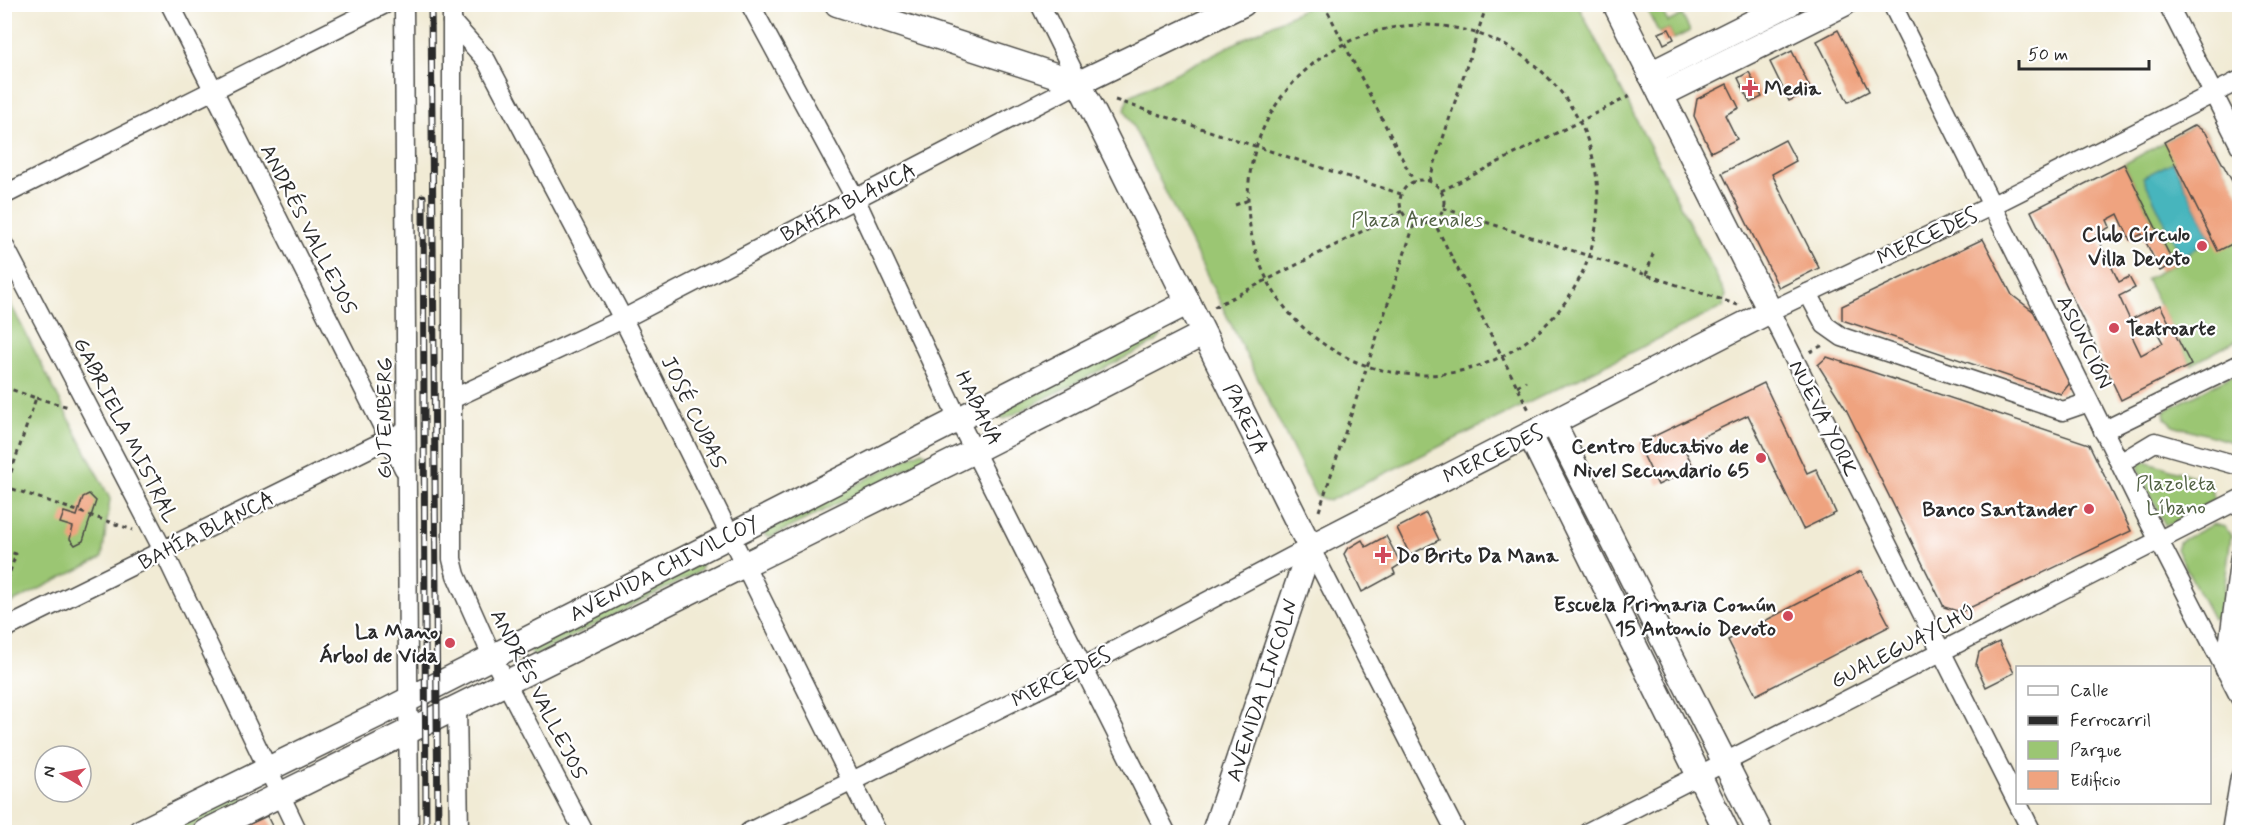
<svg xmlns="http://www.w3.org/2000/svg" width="2244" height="837" font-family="Mynerve,sans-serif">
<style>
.green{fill:#9bc673;stroke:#63784f;stroke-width:1.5}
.water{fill:#46b5bd;stroke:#387074;stroke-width:1.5}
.building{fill:#efa37f;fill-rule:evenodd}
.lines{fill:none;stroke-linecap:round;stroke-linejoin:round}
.street-casing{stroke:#494844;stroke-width:21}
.secondary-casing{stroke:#494844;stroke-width:27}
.path{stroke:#494844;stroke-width:3;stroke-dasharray:4.5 4.5;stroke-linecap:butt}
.street{stroke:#fff;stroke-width:18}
.secondary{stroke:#fff;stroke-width:24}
.rail-casing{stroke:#2b2b2b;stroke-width:7}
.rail{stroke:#fff;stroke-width:4.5;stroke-dasharray:14;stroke-linecap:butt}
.poi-dot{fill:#d1495b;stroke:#fff;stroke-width:2}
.labels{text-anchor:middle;stroke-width:4.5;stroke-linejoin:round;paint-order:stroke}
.poi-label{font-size:21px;font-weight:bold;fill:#2b2b2b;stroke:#fff;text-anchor:end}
.street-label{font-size:21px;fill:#2b2b2b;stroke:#fff}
.park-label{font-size:21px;fill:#526144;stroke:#fff}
</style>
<rect width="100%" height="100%" fill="#fff"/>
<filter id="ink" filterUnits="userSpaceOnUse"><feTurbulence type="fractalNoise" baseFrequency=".0167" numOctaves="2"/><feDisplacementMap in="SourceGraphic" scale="12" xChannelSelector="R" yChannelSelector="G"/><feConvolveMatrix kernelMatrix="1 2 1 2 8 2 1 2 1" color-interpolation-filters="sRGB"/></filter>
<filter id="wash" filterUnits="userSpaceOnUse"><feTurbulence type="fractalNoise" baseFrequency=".008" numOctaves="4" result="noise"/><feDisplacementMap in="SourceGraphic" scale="24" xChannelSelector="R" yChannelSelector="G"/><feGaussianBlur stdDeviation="1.35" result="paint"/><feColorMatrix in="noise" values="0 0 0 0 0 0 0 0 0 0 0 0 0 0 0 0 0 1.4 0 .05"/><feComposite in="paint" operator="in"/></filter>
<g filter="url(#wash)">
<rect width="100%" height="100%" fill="#f1ebd5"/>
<g class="green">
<path d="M 1311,5 L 1578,5 L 1726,295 L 1723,307 L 1329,501 L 1316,496 L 1125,110 L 1128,97 Z"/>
<path d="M 1645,5 L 1659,5 L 1668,22 L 1682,15 L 1690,31 L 1674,39 L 1669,29 L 1659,33 Z"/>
<path d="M 2195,125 L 2206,133 L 2239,196 L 2239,339 L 2191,365 L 2146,279 L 2174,264 L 2124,164 Z"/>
<path d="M 5,293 L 110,499 L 102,558 L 5,606 Z"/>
<path d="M 1155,332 L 1161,336 L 1156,342 L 1005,419 L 998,416 L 999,412 Z"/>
<path d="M 2239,372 L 2239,442 L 2232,442 L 2173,425 L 2165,418 L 2164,411 Z"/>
<path d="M 922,451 L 926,454 L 922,461 L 771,537 L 765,536 L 765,531 Z"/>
<path d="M 2145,461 L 2202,479 L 2212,487 L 2214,500 L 2171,524 L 2165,525 L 2139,471 L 2139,464 Z"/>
<path d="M 2213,524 L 2225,527 L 2231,536 L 2221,614 L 2213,619 L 2176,549 L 2179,542 Z"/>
<path d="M 701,563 L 701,570 L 698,572 L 536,655 L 531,653 L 530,649 Z"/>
<path d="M 243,794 L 243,801 L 240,803 L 183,832 L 161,832 Z"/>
</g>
<path class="water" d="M 2173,162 L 2212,240 L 2181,256 L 2143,177 Z"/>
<g id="blocks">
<g class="building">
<path d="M 1669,29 L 1674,39 L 1664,44 L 1659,33 Z"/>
<path d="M 1838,30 L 1869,91 L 1848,102 L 1817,41 Z"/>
<path d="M 1792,51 L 1811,90 L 1789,101 L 1770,62 Z"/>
<path d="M 1749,72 L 1762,97 L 1750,103 L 1738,78 Z"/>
<path d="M 1727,84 L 1739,108 L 1725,115 L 1737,139 L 1711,152 L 1694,116 L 1697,99 Z"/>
<path d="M 2195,125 L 2206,133 L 2240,196 L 2240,240 L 2218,251 L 2164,142 Z"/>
<path d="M 1785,140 L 1796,161 L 1772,174 L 1819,268 L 1779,288 L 1722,173 Z"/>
<path d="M 2124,164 L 2174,264 L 2160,271 L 2142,234 L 2130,240 L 2118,214 L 2107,220 L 2110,227 L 2096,235 L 2119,282 L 2129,277 L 2135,288 L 2119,296 L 2130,320 L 2160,305 L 2191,365 L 2121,400 L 2031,211 ZM 2152,323 L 2163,343 L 2141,355 L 2131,334 Z"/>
<path d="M 1983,239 L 2012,295 L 2038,315 L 2070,383 L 2061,394 L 1842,320 L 1842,306 Z"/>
<path d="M 1827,357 L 2089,444 L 2131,531 L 1961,612 L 1944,607 L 1846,409 L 1818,365 Z"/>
<path d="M 1764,383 L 1807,473 L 1816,469 L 1836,513 L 1803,529 L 1748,415 L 1683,446 L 1694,468 L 1658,485 L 1638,444 Z"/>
<path d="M 89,494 L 96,501 L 83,541 L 75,545 L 70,539 L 73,527 L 60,523 L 64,512 L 77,516 L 83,497 Z"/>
<path d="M 1426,513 L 1439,540 L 1410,555 L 1397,528 Z"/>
<path d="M 1386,536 L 1401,564 L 1393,569 L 1395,574 L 1362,592 L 1344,554 L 1347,549 L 1362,540 L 1366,547 Z"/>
<path d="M 1861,571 L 1890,626 L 1756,695 L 1728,640 Z"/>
<path d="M 1999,642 L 2014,673 L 1986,687 L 1976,665 L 1979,652 Z"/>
<path d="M 267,816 L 275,832 L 246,832 L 243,827 Z"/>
</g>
</g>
</g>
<g filter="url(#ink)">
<use href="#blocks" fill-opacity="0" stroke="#494844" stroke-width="1.5"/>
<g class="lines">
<defs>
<g id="street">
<path d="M 170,4 L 404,469"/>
<path d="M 404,4 L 409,832"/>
<path d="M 452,4 L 452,559 L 456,575 L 492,656 L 584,832"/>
<path d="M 750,4 L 855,198 L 958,419 L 1166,832"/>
<path d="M 1892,4 L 2138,500 L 2240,698"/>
<path d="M 2168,4 L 2240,146"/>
<path d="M 452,22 L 486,60 L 623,319 L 877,832"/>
<path d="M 4,195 L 385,4"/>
<path d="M 4,245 L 164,552 L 298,832"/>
<path d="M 1808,293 L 1825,325 L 1842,337 L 2063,411 L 2089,402"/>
<path d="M 452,399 L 623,319 L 1079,83 L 1040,4"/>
<path d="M 2103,431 L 2240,364"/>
<path d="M 2120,463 L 2155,442 L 2240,466"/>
<path d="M 4,629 L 400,433"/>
<path d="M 2225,670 L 2240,556"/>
<path d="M 457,706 L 459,832"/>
<path d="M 749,832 L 1083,667 L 1310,547 L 1456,832"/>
<path d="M 1588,832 L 2240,499"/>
<path d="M 2032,832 L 1770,311 L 1993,205 L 2240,80"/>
<path d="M 2231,832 L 2240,777"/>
</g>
<g id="secondary">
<path d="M 837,4 L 1079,83"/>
<path d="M 1650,74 L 1789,4"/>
<path d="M 1079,83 L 1310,547"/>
<path d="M 1079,83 L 1243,4"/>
<path d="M 1661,95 L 1844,4"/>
<path d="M 1554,424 L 1760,832"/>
<path d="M 1530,435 L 1727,832"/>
<path d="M 1310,547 L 1770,311 L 1615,4"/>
<path d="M 140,832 L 380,714 L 1187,303"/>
<path d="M 205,832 L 974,451 L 1203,334"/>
<path d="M 1214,832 L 1310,547"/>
</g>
</defs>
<use href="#street" class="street-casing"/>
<use href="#secondary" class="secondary-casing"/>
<g class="path">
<path d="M 1324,4 L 1414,182"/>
<circle cx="1423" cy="200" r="175"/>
<path d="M 1115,100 L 1401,194"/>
<circle cx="1422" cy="202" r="22"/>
<path d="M 1429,181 L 1487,4"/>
<path d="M 1441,191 L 1634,94"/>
<path d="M 1235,205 L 1249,200"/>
<path d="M 1443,208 L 1738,305"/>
<path d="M 1433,220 L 1529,410"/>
<path d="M 1646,275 L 1654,251"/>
<path d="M 1214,307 L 1402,211"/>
<path d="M 1810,352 L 1823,345"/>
<path d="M 1517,386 L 1526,381"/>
<path d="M 4,387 L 36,398 L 6,487"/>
<path d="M 36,398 L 69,407"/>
<path d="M 4,486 L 133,530"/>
<path d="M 1319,511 L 1415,222"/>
<path d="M 4,550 L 16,554 L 4,589"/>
<path d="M 4,594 L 12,608"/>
</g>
<use href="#street" class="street"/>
<use href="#secondary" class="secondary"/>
<defs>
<g id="rail">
<path d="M 431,4 L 438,832"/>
<path d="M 423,197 L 426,832"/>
</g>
</defs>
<use href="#rail" class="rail-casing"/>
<use href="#rail" class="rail"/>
</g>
</g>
<g class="poi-dot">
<path d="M1747 79h6v6h6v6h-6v6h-6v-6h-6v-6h6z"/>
<circle cx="2202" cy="246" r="6"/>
<circle cx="2114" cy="328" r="6"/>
<circle cx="1761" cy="458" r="6"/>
<circle cx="2089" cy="509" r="6"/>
<path d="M1380 546h6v6h6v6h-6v6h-6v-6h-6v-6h6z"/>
<circle cx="1788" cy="616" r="6"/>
<circle cx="450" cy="643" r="6"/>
</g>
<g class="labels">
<g class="poi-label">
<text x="1764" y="95" text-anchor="start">Media</text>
<text x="2190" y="241">Club Círculo<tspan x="2190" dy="24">Villa Devoto</tspan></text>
<text x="2126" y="335" text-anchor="start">Teatroarte</text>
<text x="1749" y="453">Centro Educativo de<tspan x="1749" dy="24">Nivel Secundario 65</tspan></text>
<text x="2077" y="516">Banco Santander</text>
<text x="1396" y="562" text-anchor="start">Do Brito Da Mana</text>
<text x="1776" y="611">Escuela Primaria Común<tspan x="1776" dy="24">15 Antonio Devoto</tspan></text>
<text x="438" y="638">La Mano<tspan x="438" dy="24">Árbol de Vida</tspan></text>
</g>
<g class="street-label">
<text transform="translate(848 202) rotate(-27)" y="7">BAHÍA BLANCA</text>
<text transform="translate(309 229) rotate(63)" y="7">ANDRÉS VALLEJOS</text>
<text transform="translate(1927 236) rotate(-25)" y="7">MERCEDES</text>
<text transform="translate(2085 342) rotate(64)" y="7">ASUNCIÓN</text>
<text transform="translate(979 408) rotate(64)" y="7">HABANA</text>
<text transform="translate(694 412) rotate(64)" y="7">JOSÉ CUBAS</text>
<text transform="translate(384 418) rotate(-90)" y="7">GUTENBERG</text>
<text transform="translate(1824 418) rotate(63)" y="7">NUEVA YORK</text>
<text transform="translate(1246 419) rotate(64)" y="7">PAREJA</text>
<text transform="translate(126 430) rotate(63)" y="7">GABRIELA MISTRAL</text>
<text transform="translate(1493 454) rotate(-26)" y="7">MERCEDES</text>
<text transform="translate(206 530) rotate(-27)" y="7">BAHÍA BLANCA</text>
<text transform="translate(664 568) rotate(-27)" y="7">AVENIDA CHIVILCOY</text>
<text transform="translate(1903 646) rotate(-27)" y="7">GUALEGUAYCHÚ</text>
<text transform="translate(1061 677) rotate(-27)" y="7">MERCEDES</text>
<text transform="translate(1262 690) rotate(-72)" y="7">AVENIDA LINCOLN</text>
<text transform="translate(539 694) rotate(63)" y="7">ANDRÉS VALLEJOS</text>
</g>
<g class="park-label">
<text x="1417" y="226">Plaza Arenales</text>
<text x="2176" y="490">Plazoleta<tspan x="2176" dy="24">Líbano</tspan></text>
</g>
</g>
<rect width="2244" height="837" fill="none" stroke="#fff" stroke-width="24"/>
<rect x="2016" y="666" width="195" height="138" fill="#ffffff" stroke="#aaaaaa" stroke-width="1.5"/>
<rect x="2028" y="686" width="30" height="9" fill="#ffffff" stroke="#aaaaaa" stroke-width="1.5"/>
<text x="2070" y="696" font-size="18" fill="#2b2b2b">Calle</text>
<rect x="2028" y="716" width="30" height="9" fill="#2b2b2b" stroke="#aaaaaa" stroke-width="1.5"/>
<text x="2070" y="726" font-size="18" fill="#2b2b2b">Ferrocarril</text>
<rect x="2028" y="741" width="30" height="18" fill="#9bc673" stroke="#aaaaaa" stroke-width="1.5"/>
<text x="2070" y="756" font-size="18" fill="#2b2b2b">Parque</text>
<rect x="2028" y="771" width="30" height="18" fill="#efa37f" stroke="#aaaaaa" stroke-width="1.5"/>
<text x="2070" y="786" font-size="18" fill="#2b2b2b">Edificio</text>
<g transform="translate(63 774) rotate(280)"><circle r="28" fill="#ffffff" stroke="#aaaaaa" stroke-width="1.5"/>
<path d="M0-4.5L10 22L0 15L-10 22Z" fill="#d1495b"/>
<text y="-9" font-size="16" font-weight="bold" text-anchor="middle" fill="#2b2b2b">N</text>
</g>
<path d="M2019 60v9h130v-9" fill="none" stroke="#2b2b2b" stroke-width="3"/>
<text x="2028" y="60" font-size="18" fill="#2b2b2b" stroke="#ffffff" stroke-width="4.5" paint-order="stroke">50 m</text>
</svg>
